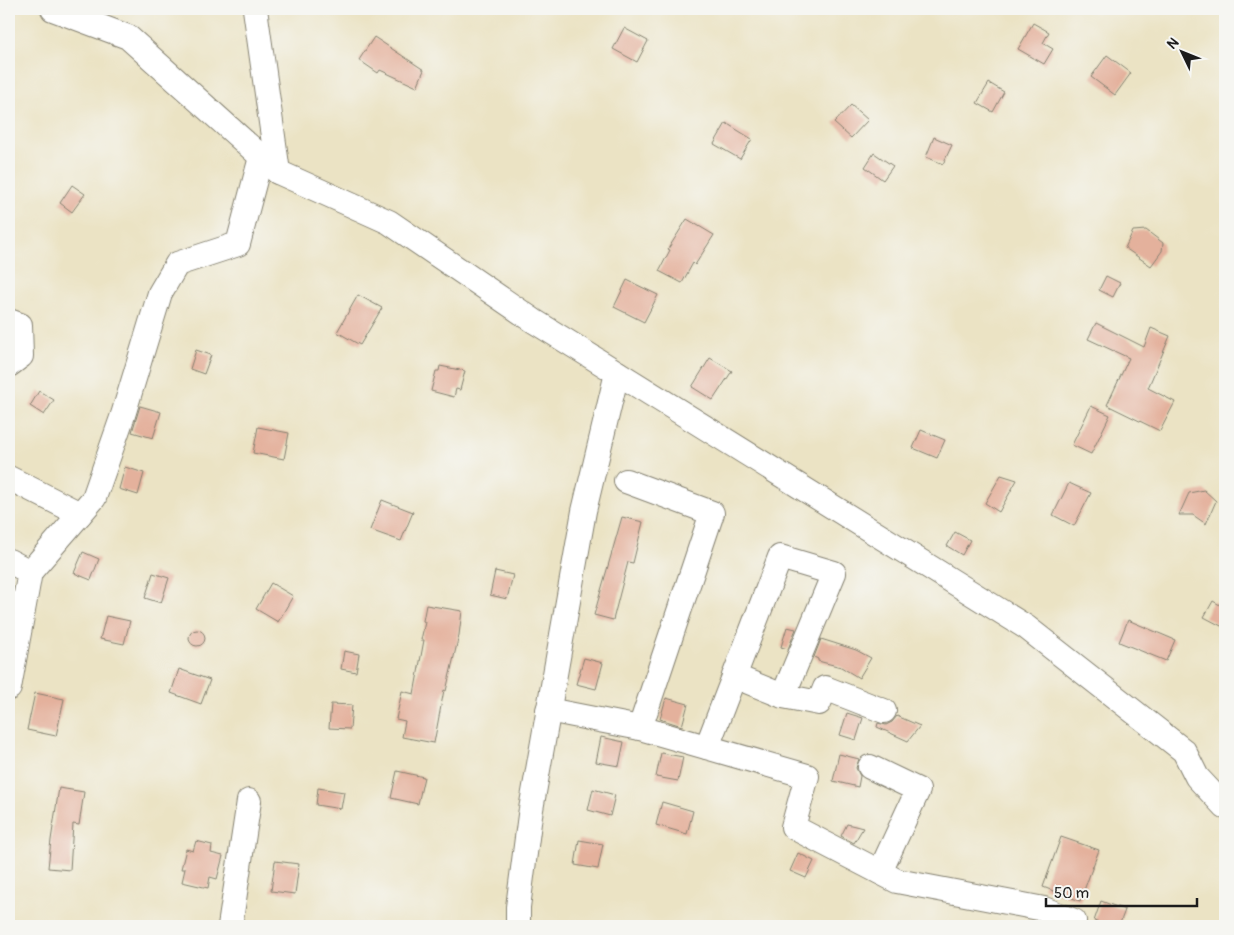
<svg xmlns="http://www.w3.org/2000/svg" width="1234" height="935" font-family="Pangolin,sans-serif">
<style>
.building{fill:#e4b19c}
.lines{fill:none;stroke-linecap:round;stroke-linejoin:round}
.street-casing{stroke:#848070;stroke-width:26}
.street{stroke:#fff;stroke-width:24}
</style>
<rect width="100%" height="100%" fill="#f6f6f2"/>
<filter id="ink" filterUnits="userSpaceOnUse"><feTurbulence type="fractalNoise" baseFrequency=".02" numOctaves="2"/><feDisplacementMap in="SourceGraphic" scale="10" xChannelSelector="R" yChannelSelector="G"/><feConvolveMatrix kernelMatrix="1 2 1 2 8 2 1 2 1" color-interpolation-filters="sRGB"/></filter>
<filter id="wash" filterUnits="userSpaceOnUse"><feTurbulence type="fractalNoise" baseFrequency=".0096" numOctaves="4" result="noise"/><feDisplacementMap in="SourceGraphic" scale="20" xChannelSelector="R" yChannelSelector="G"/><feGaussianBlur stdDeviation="1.12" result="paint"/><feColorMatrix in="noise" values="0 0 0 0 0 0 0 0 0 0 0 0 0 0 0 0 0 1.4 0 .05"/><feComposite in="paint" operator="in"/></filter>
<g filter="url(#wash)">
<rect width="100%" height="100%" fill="#ebe3c4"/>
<g id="blocks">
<g class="building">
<path d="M 1033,23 L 1049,32 L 1043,43 L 1053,49 L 1044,64 L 1018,49 Z"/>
<path d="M 624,28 L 648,41 L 637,62 L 613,49 Z"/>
<path d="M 374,37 L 424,70 L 417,87 L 380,70 L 378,73 L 359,60 Z"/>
<path d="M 1107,55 L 1131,73 L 1115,95 L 1091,77 Z"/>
<path d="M 989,83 L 1004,92 L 993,112 L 977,103 Z"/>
<path d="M 851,105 L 868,120 L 851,138 L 834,123 Z"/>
<path d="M 726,123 L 752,139 L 740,159 L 714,144 Z"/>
<path d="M 934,137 L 952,145 L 943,164 L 926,157 Z"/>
<path d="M 874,153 L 893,166 L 883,180 L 865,167 Z"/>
<path d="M 72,185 L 85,194 L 72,212 L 60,203 Z"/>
<path d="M 687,219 L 714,235 L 695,265 L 693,263 L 682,283 L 659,271 L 670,250 L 668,249 Z"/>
<path d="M 1146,230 L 1163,243 L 1162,251 L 1151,266 L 1125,248 L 1133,231 Z"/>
<path d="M 1106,276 L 1120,283 L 1113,297 L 1099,290 Z"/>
<path d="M 627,280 L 658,295 L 644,322 L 614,307 Z"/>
<path d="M 358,295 L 382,308 L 360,345 L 337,332 Z"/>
<path d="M 1096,323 L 1144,347 L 1151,328 L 1170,336 L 1148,388 L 1175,402 L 1160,431 L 1107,405 L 1129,358 L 1088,339 Z"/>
<path d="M 196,350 L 211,355 L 204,374 L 190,369 Z"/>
<path d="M 710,358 L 732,371 L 713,400 L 692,387 Z"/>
<path d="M 440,366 L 465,371 L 460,390 L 456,389 L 454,397 L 431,391 L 436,371 L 439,371 Z"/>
<path d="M 39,391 L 54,400 L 44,415 L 30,406 Z"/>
<path d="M 140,406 L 161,412 L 153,438 L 132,432 Z"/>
<path d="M 1091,406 L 1110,415 L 1091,454 L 1072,445 Z"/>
<path d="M 258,427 L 289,433 L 284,459 L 253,453 Z"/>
<path d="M 921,430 L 945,440 L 937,458 L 913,448 Z"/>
<path d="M 125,467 L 144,473 L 138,495 L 119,489 Z"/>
<path d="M 1001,475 L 1017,480 L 999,512 L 985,503 Z"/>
<path d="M 1069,483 L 1091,493 L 1074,526 L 1053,515 Z"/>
<path d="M 1204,490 L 1216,501 L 1206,524 L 1193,515 L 1179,515 L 1189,493 Z"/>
<path d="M 382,500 L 413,512 L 401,541 L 370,530 Z"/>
<path d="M 622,517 L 643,522 L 633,563 L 628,562 L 613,620 L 594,615 Z"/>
<path d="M 955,532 L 970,540 L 962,555 L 947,546 Z"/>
<path d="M 83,552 L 99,559 L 91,580 L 74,573 Z"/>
<path d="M 495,571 L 513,575 L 507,599 L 490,595 Z"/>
<path d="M 153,573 L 169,578 L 161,603 L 145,598 Z"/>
<path d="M 271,583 L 293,596 L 278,622 L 256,609 Z"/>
<path d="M 1213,601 L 1225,608 L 1225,628 L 1204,617 Z"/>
<path d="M 426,605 L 462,611 L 459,635 L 446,691 L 444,690 L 434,743 L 402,737 L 405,721 L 396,719 L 402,691 L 414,694 L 424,640 L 421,640 L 425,622 L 423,621 Z"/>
<path d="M 106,616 L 130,621 L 124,644 L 100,639 Z"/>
<path d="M 1128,620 L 1175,640 L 1166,661 L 1119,642 Z"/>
<path d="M 787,627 L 796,629 L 788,649 L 781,647 Z"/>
<circle cx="197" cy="638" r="8"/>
<path d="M 821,639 L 856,650 L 871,658 L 859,678 L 841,667 L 818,661 L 818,659 L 814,657 Z"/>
<path d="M 344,651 L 359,654 L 356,672 L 341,669 Z"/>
<path d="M 584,658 L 603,663 L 596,689 L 576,684 Z"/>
<path d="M 179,669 L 210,680 L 201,704 L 171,693 Z"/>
<path d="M 35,693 L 64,699 L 56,736 L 27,730 Z"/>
<path d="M 666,698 L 688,704 L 682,726 L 660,719 Z"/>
<path d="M 331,704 L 352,705 L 350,729 L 329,728 Z"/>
<path d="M 847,713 L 863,718 L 856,740 L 840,735 Z"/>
<path d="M 897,716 L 920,726 L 908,741 L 877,727 L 878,723 L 886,725 L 892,722 Z"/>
<path d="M 601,737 L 624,742 L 619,766 L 596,762 Z"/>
<path d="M 661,753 L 683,757 L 678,781 L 656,777 Z"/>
<path d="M 839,754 L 859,759 L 856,768 L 860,776 L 858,787 L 833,781 Z"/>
<path d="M 397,771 L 424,777 L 418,804 L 391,798 Z"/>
<path d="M 59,788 L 84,792 L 79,825 L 73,824 L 70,870 L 48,868 L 51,840 Z"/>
<path d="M 318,788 L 344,792 L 341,809 L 316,805 Z"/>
<path d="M 593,789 L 615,795 L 610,816 L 588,810 Z"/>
<path d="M 662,802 L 693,811 L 687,834 L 656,825 Z"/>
<path d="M 847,824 L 863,828 L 854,843 L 841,836 Z"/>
<path d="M 1061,837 L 1099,850 L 1080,901 L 1043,887 Z"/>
<path d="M 579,840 L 603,844 L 598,869 L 575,865 Z"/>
<path d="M 196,841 L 212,845 L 211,853 L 223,856 L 217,879 L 210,877 L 208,888 L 182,882 L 185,869 L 181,869 L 186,849 L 193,851 Z"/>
<path d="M 798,853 L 814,861 L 806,878 L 790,871 Z"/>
<path d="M 275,861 L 299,864 L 295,894 L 271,891 Z"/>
<path d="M 1101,901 L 1125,910 L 1119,926 L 1108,926 L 1094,921 Z"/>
</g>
</g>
</g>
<g filter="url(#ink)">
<use href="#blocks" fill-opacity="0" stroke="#848070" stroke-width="1"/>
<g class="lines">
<defs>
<g id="street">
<path d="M 53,9 L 128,37 L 278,172 L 389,222 L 534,321 L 1026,627 L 1184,751 L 1197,777 L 1225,807"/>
<path d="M 255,9 L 278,172"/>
<path d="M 9,321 L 20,325 L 21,356 L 9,365"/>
<path d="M 9,478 L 80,514"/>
<path d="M 9,561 L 30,572 L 9,688"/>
<path d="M 30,572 L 94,498 L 123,415 L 160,293 L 177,264 L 238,244 L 261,157"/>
<path d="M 783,696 L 819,703 L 825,688 L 884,711"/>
<path d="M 548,710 L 640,728 L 712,513 L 626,481"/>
<path d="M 640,728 L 807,776 L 793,827 L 897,881 L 1044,909 L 1074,921"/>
<path d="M 707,747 L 780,557 L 834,573 L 783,696 L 734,676"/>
<path d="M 870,767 L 918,790 L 880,872"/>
<path d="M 230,926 L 249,801"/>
<path d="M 518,926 L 518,907 L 530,815 L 584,511 L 617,373"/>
</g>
</defs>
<use href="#street" class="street-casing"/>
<use href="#street" class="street"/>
</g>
</g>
<rect width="1234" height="935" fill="none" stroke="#f6f6f2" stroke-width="30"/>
<g transform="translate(1182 52) rotate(313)" stroke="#f6f6f2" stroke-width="4" paint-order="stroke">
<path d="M0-4L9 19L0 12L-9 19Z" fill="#1c1c1c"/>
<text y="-8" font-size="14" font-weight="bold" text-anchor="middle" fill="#1c1c1c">N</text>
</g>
<path d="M1046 898v8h151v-8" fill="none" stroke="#1c1c1c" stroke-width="2.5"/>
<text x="1054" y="898" font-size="15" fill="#1c1c1c" stroke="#f6f6f2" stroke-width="4" paint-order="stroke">50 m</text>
</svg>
